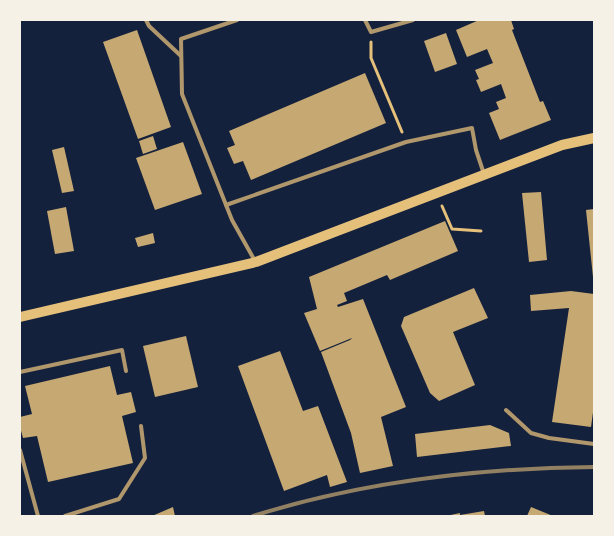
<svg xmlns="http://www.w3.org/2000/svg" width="614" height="536" font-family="'Work Sans',sans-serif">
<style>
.building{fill:#c6a872}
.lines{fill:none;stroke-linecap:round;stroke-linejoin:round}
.path{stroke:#e5c07b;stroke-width:3}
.service{stroke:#b1986c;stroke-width:4}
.secondary{stroke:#e5c07b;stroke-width:10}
.rail{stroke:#918062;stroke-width:4}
</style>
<rect width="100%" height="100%" fill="#14213d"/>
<g class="building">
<path d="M 479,20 L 511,20 L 514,29 L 512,30 L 540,102 L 543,101 L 551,120 L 500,140 L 489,113 L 499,109 L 496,102 L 506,98 L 501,84 L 481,92 L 476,80 L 479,79 L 475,70 L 493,63 L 487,49 L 467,57 L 456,30 Z"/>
<path d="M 137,30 L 171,127 L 138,139 L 103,42 Z"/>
<path d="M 446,33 L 457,64 L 435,72 L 424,41 Z"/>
<path d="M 365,73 L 386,123 L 251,180 L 243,161 L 234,164 L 227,148 L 235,145 L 229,131 Z"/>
<path d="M 153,136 L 157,149 L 143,154 L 139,141 Z"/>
<path d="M 183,142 L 202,194 L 155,210 L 136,158 Z"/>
<path d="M 64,147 L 74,191 L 62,193 L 52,150 Z"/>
<path d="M 541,192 L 547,260 L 529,262 L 522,193 Z"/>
<path d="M 66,207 L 74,251 L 55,254 L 47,211 Z"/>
<path d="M 594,209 L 594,277 L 593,277 L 586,210 Z"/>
<path d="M 445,221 L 458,251 L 390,280 L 387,275 L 344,293 L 347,301 L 337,305 L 338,307 L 363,299 L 406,407 L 381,417 L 393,466 L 360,473 L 351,433 L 321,352 L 350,340 L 352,338 L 320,351 L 304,313 L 317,309 L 309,277 Z"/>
<path d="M 153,233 L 155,243 L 138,247 L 135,238 Z"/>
<path d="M 474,288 L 488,318 L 453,332 L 475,385 L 439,401 L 430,393 L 401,326 L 404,317 Z"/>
<path d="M 571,291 L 594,294 L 594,405 L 591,427 L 552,422 L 569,308 L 531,311 L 530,295 Z"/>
<path d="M 186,336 L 198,387 L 155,397 L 143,346 Z"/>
<path d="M 280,351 L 303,411 L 318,406 L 347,482 L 330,487 L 327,475 L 284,491 L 238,366 Z"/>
<path d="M 110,366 L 117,395 L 131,392 L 136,412 L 122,416 L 133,463 L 48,482 L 37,436 L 23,438 L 20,427 L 20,417 L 32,414 L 25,386 Z"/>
<path d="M 490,425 L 509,433 L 511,446 L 417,457 L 415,434 Z"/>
<path d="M 173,507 L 175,516 L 152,516 Z"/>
<path d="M 531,507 L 553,516 L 527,516 Z"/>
<path d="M 484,511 L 485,516 L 446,516 L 460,513 L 460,515 Z"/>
</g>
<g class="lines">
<g class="path">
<path d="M 371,42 L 371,58 L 402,132"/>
<path d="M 442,206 L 452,229 L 481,231"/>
</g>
<g class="service">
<path d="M 146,20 L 149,26 L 181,56"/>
<path d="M 237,20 L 181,39 L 182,94 L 232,220 L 255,261"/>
<path d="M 365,20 L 371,32 L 413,20"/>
<path d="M 226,205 L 406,142 L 472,128 L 476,150 L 484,174"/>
<path d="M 20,372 L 122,350 L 126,371"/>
<path d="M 506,410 L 531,433 L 549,438 L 594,444"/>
<path d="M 20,450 L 38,516"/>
<path d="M 65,516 L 119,499 L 145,458 L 141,426"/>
</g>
<path class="secondary" d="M 20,317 L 256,262 L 562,145 L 594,138"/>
<path class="rail" d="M 253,516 C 362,482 480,468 594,467"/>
</g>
<rect width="614" height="536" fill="none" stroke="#f6f1e7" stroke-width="42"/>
</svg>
